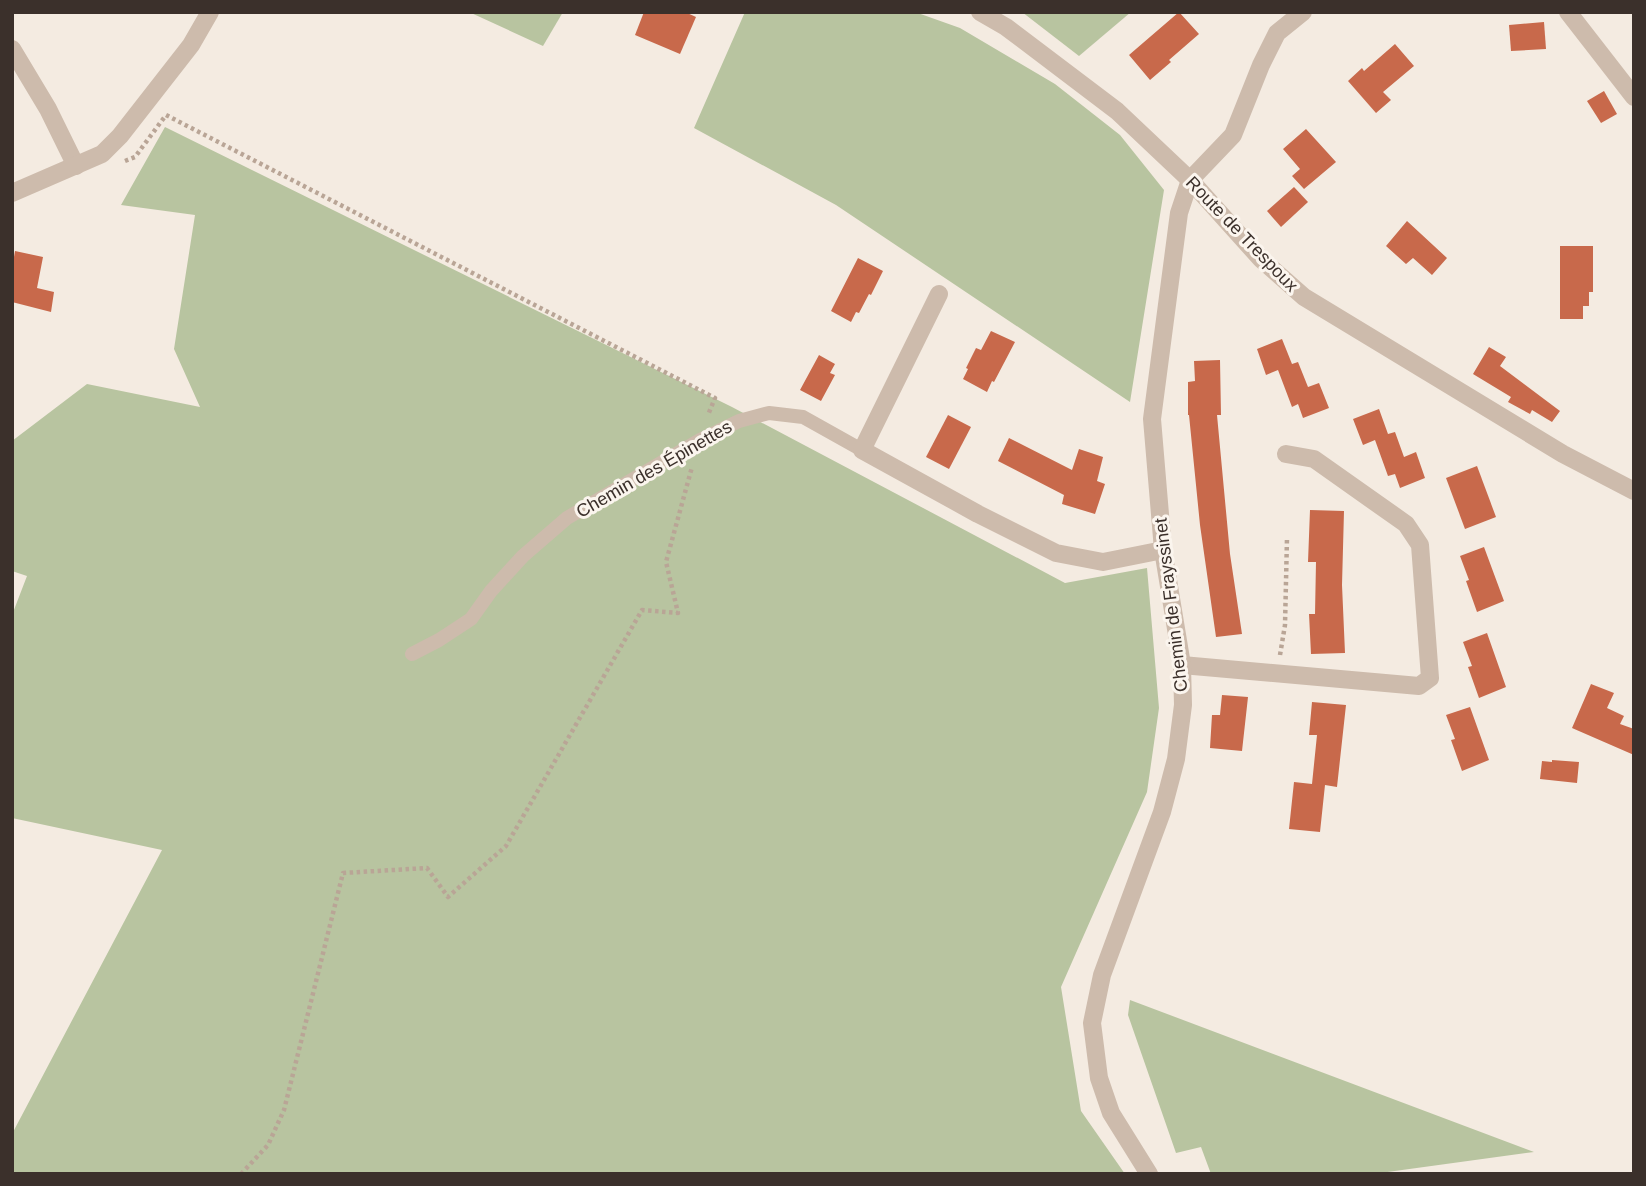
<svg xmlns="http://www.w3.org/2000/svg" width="1646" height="1186" font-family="Arial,sans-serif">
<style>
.green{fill:#b8c4a0}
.building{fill:#c8694b}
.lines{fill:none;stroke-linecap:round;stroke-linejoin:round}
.path{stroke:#b9a596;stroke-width:4.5;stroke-dasharray:3.5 3.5;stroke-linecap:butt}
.service{stroke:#cdbbac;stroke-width:14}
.minor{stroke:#cdbbac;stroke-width:18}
.tertiary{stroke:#cdbbac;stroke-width:18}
.labels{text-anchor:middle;stroke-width:6;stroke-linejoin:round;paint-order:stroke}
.street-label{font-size:18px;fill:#3b302b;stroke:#fbf5ee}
</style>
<rect width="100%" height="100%" fill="#f4ebe1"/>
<g class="green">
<path d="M 469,12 L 563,12 L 543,46 Z"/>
<path d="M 745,12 L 915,12 L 960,28 L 1055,84 L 1120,135 L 1164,190 L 1130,402 L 836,205 L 694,128 Z"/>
<path d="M 1022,12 L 1131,12 L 1079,56 Z"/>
<path d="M 165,127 L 732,407 L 1065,583 L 1147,568 L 1159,708 L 1147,792 L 1061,987 L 1081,1111 L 1125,1174 L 12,1174 L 12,1134 L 162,850 L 12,818 L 12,615 L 27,576 L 12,571 L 12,441 L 87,384 L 200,407 L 174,349 L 195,215 L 121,205 Z"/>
<path d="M 1130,1000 L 1534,1152 L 1373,1174 L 1211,1174 L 1201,1147 L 1176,1153 L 1128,1015 Z"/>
</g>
<g class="building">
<path d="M 644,12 L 685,12 L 696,17 L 680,54 L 635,35 Z"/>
<path d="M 1179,12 L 1199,34 L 1169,60 L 1171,62 L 1150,80 L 1129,55 Z"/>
<path d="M 1544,22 L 1546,49 L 1511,51 L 1509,25 Z"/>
<path d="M 1395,44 L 1414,66 L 1383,92 L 1391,100 L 1376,113 L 1348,81 L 1362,68 L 1364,71 Z"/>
<path d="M 1604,91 L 1617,114 L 1601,123 L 1587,101 Z"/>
<path d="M 1306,129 L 1336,162 L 1304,189 L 1292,176 L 1300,169 L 1283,149 Z"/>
<path d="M 1294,187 L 1308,202 L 1281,227 L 1267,211 Z"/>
<path d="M 1407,221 L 1447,258 L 1432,275 L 1413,258 L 1406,264 L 1386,246 Z"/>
<path d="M 1560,246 L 1593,246 L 1593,292 L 1589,292 L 1589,306 L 1583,306 L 1583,319 L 1560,319 Z"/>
<path d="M 15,251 L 43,257 L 37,288 L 54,292 L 51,312 L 12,302 L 12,257 L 14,257 Z"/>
<path d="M 858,258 L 883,271 L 871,295 L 869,294 L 859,313 L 856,312 L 851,322 L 831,311 Z"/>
<path d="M 991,331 L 1015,342 L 994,382 L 992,381 L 987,392 L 963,379 L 968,369 L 966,368 L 976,348 L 981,350 Z"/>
<path d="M 1282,339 L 1292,364 L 1298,362 L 1308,387 L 1319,383 L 1329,408 L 1303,418 L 1298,404 L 1292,407 L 1278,370 L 1266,375 L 1257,349 Z"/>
<path d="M 1489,347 L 1506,357 L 1500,366 L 1560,411 L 1552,422 L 1532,410 L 1530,414 L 1508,402 L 1511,397 L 1473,374 Z"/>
<path d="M 819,355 L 835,364 L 830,373 L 835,375 L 821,401 L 800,390 Z"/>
<path d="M 1220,360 L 1221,415 L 1217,415 L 1230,554 L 1242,634 L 1216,637 L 1200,525 L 1189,415 L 1188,415 L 1188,382 L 1195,381 L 1194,361 Z"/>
<path d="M 1379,409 L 1388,434 L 1395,432 L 1404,457 L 1416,452 L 1425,478 L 1400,488 L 1395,474 L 1388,476 L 1375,440 L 1363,445 L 1353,419 Z"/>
<path d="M 948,415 L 971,427 L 949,469 L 926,457 Z"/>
<path d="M 1009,438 L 1072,470 L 1079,449 L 1103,457 L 1097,481 L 1105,484 L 1095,514 L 1062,504 L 1064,495 L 998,461 Z"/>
<path d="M 1477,466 L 1496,517 L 1465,529 L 1446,478 Z"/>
<path d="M 1310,510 L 1344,511 L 1342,585 L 1345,653 L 1311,654 L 1309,614 L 1315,614 L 1316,562 L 1308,562 Z"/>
<path d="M 1484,547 L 1504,601 L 1477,612 L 1466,581 L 1469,580 L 1460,556 Z"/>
<path d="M 1487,633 L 1506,687 L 1479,698 L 1468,667 L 1472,666 L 1463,642 Z"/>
<path d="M 1591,684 L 1614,693 L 1607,708 L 1624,716 L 1620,724 L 1634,729 L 1634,755 L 1572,728 Z"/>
<path d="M 1222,695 L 1248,697 L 1242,751 L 1210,748 L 1212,715 L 1220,715 Z"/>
<path d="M 1312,702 L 1346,705 L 1337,787 L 1325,785 L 1320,832 L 1289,829 L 1294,782 L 1312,784 L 1317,735 L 1309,735 Z"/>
<path d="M 1470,707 L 1489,760 L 1462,771 L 1451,740 L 1455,739 L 1446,715 Z"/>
<path d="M 1552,760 L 1579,762 L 1577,783 L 1540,779 L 1542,761 L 1552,762 Z"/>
</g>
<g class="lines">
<g class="path">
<path d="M 125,161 L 135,157 L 166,115 L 715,398 L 708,415"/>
<path d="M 1280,655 L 1285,625 L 1287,538"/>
<path d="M 241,1174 L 268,1145 L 284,1110 L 343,873 L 427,868 L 448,897 L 506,846 L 642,610 L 678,613 L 666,562 L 692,467"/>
</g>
<path class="service" d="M 412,654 L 439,640 L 471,619 L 491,591 L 523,556 L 567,518 L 700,440 L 739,421 L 769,413 L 803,417 L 862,450"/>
<g class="minor">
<path d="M 1568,12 L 1634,97"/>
<path d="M 12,49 L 48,109 L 76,166"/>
<path d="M 12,193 L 102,154 L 120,136 L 191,45 L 210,12"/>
<path d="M 939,294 L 862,450 L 978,514 L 1056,553 L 1103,562 L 1163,550"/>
<path d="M 1182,665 L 1419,686 L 1430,678 L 1420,545 L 1406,524 L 1314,459 L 1286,454"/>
<path d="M 1149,1174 L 1111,1113 L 1099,1078 L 1092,1023 L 1102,975 L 1162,812 L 1176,759 L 1183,705 L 1182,665 L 1163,550 L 1152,419 L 1179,213 L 1190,180 L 1233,135 L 1261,65 L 1277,33 L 1303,12"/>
</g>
<path class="tertiary" d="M 980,12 L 1006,27 L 1117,111 L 1190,180 L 1261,259 L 1304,297 L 1563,454 L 1634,491"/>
</g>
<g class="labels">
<g class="street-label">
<text transform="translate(1242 234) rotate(46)" y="6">Route de Trespoux</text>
<text transform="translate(654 469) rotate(-30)" y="6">Chemin des Épinettes</text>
<text transform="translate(1171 605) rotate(-97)" y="6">Chemin de Frayssinet</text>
</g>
</g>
<rect width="1646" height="1186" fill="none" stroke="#3b302b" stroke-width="28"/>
</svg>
